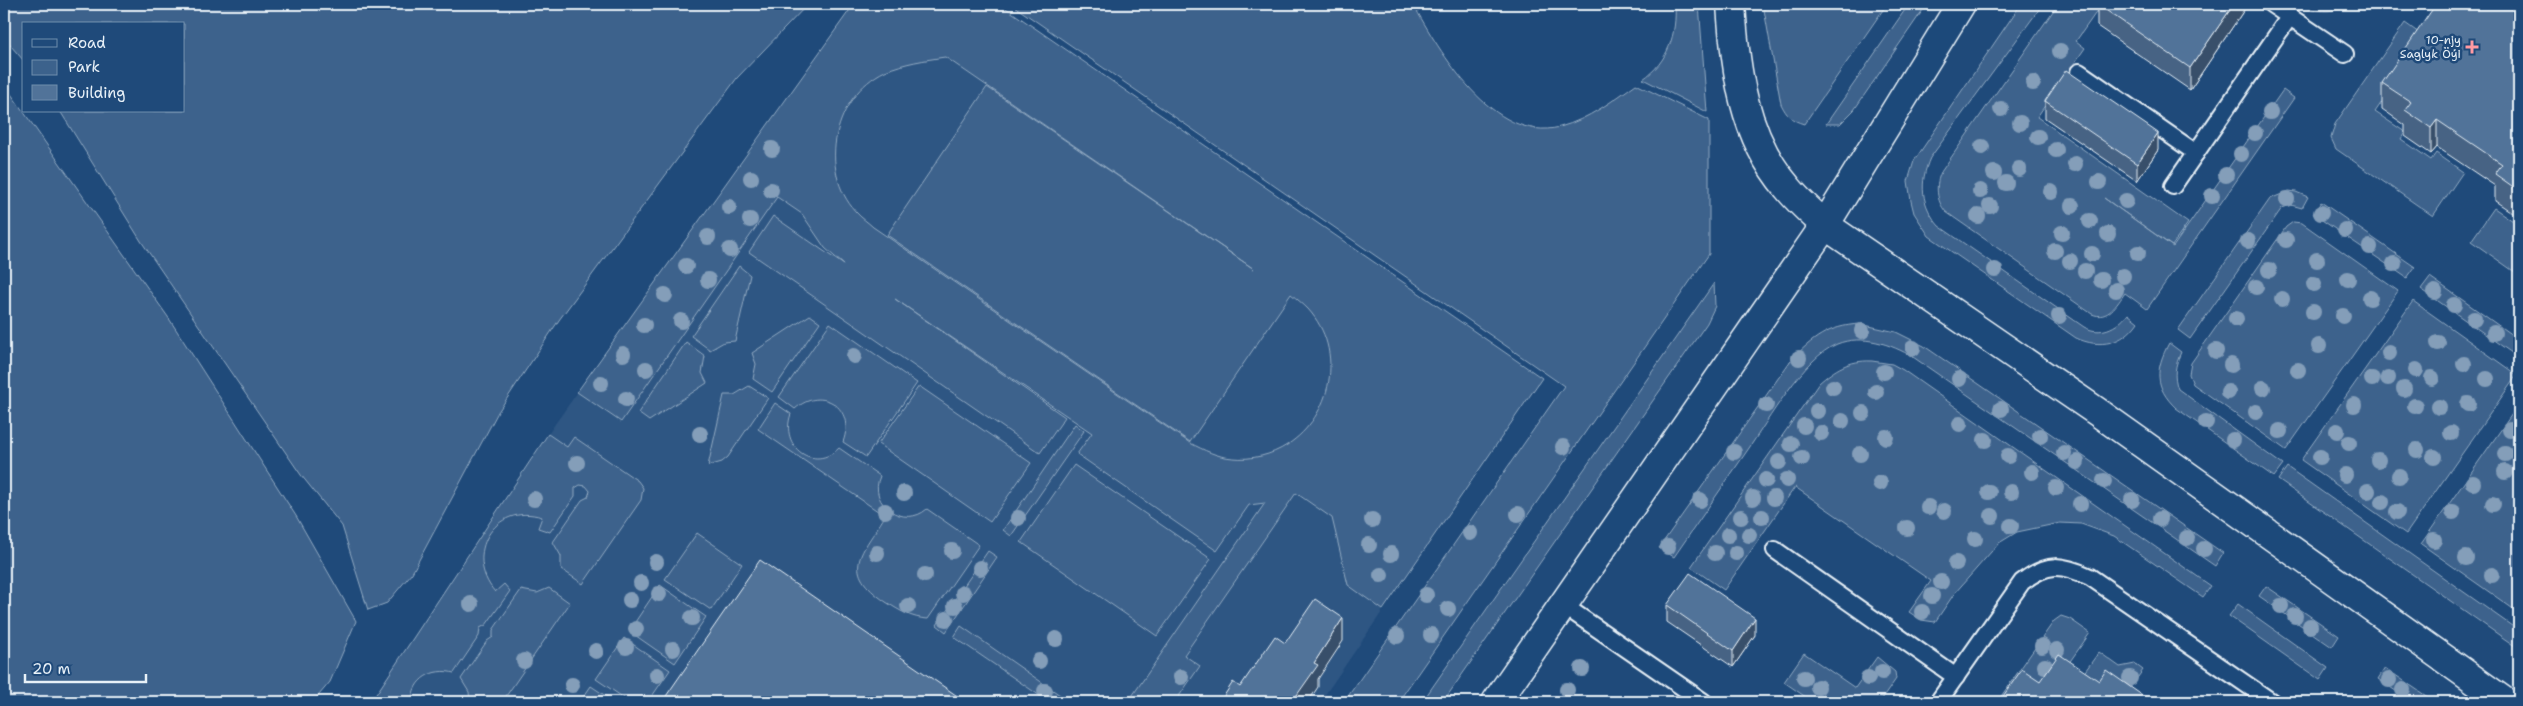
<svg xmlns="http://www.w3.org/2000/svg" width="2523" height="706" font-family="'Shantell Sans',sans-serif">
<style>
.built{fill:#2e5683}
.green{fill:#3c628c;stroke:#92aac2;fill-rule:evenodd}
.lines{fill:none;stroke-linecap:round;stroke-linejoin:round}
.service-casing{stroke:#e8f1f8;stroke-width:20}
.minor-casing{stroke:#e8f1f8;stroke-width:31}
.service{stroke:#1f4a7a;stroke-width:16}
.minor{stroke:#1f4a7a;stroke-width:28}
.tree{fill:#849eb9}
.wall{fill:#466384;stroke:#e8f1f8}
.shaded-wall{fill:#39506b;stroke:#e8f1f8}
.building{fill:#517399;stroke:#e8f1f8}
.poi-dot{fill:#ff9aa2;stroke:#1f4a7a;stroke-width:2}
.labels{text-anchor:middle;stroke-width:5;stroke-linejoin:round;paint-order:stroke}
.poi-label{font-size:12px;fill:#e8f1f8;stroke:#1f4a7a;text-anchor:end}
</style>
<rect width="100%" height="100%" fill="#1f4a7a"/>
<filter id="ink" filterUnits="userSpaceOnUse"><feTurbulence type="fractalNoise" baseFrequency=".02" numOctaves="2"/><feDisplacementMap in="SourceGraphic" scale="10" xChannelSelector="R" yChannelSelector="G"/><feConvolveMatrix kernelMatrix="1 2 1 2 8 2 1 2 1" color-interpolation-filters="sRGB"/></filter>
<g filter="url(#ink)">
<path class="built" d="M 854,4 L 1000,4 L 1542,379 L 1320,702 L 370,702 L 555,424 Z"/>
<g class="green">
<path d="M 4,4 L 808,4 L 737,78 L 559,320 L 498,412 L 412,573 L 387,603 L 368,610 L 342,526 L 301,475 L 141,241 L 60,111 L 184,111 L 184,24 L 24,24 L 24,61 L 4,38 Z"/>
<path d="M 854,4 L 1000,4 L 1542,378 L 1383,610 L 1348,585 L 1332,518 L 1296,493 L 1184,655 L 1200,666 L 1175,702 L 1128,702 L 1265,503 L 1249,505 L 1217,551 L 1077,454 L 1092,433 L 895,299 L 1065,417 L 1040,453 L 749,252 L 773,216 L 844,265 L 825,248 L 802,214 L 777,197 L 621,422 L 577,392 ZM 945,57 L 1254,269 L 987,87 L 887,235 L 1190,442 L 1291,294 C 1297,299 1303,304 1308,309 C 1346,351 1332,416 1287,445 C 1272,455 1251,460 1233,458 C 1217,457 1204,450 1190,443 L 873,227 C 868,222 861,218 856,212 C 817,169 834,96 885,71 C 904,63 925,60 945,57 Z"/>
<path d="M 1011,4 L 1413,4 C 1440,52 1493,144 1560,127 C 1589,119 1612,101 1636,84 L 1709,120 L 1709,254 L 1398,702 L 1344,702 L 1564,386 Z"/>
<path d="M 1675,4 L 1699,4 L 1707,112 L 1643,79 C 1668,62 1677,34 1675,4 Z"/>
<path d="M 1763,4 L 1887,4 L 1804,124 C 1791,120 1787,116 1781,104 Z"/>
<path d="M 1909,4 L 1927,4 L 1854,110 L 1840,124 L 1826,124 Z"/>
<path d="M 2021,4 L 2043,4 L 1930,158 C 1919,183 1921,205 1939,226 L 2084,327 C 2100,336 2117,328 2128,314 L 2138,322 C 2123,344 2100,349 2076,338 L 1929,236 L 1914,213 L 1911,201 L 1908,181 L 1914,161 Z"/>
<path d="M 2058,4 L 2102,4 L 2076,41 L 2085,48 L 2037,117 L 2188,223 L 2172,246 L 2104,198 L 2173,247 L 2283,90 L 2294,98 L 2147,309 L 2125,293 C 2117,304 2108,321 2092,314 L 1946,212 C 1936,201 1935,185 1941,172 Z"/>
<path d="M 2299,4 L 2354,4 C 2335,12 2319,14 2299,4 Z"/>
<path d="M 2405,23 L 2426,38 L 2375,112 L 2405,132 L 2401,139 L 2431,160 L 2436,153 L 2463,172 L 2433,216 L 2336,149 L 2331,138 L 2335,124 Z"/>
<path d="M 4,84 L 168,317 L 296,516 L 356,621 L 330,682 L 313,702 L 4,702 Z"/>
<path d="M 2289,191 L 2296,192 L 2308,197 L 2302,208 L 2291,205 L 2282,208 L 2190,339 L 2178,330 L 2270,199 Z"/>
<path d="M 2321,202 L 2415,267 L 2407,278 L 2313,214 Z"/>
<path d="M 2494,208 L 2519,225 L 2519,275 L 2471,241 Z"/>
<path d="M 2293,222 L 2302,223 L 2398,291 L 2286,450 L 2193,384 L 2189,374 L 2191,363 L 2286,227 Z"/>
<path d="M 739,266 L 750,275 L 735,341 L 724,342 L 710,350 L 691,336 Z"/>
<path d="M 2430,277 L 2519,340 L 2519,358 L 2421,289 Z"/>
<path d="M 1714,283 L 1715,306 L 1707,323 L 1443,702 L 1422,702 Z"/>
<path d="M 2413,301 L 2517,375 L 2406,534 L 2301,460 Z"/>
<path d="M 810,315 L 820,322 L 772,392 L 753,379 L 756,364 L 752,353 Z"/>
<path d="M 830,323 L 917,383 L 866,457 L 843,442 C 856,408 822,385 795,409 L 779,397 Z"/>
<path d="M 1860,324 L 1896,332 L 1924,346 L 2223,553 L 2215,566 L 1913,357 C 1891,344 1862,334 1837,344 C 1804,357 1768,421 1747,451 C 1723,486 1698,522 1674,557 L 1659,548 L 1791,360 C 1813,338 1828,326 1860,324 Z"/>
<path d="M 686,342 L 705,356 L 702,373 L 707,383 L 649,421 L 638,413 Z"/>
<path d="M 2169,343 L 2181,352 C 2175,366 2173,375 2178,389 L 2283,465 L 2274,477 L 2176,408 C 2154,387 2155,369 2169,343 Z"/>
<path d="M 1872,361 L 1892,364 L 1903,370 L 2211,586 L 2203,597 L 2114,536 L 2081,524 L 2060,523 L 2017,532 L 1999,543 L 1954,594 L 1935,622 L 1921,620 L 1909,612 L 1931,581 L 1795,487 L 1724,590 L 1691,567 L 1819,383 C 1835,369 1849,360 1872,361 Z"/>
<path d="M 749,386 L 768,398 L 728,457 L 722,462 L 708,466 L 724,395 L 734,395 Z"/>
<path d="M 919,386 L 1031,463 L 990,522 L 878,444 Z"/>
<path d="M 775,403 L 791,414 C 779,447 814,473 839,448 L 880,476 C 867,505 905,529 927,509 L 979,545 L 928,619 C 911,618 900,611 886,602 C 839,570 862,554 885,516 L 758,429 Z"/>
<path d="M 2519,404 L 2519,613 L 2421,544 Z"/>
<path d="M 1075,424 L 1084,431 L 1011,536 L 1003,530 Z"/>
<path d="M 548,434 L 567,447 L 574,437 L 638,481 L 643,488 L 641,500 L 583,584 L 561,569 L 561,556 L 553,542 L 582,500 L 588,497 L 590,491 L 586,486 L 580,485 L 575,488 L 575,496 L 550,532 L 538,528 L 542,517 C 494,502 463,555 495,592 L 504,584 L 510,591 L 486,625 L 480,628 L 479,636 L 454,673 C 433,667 412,679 412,702 L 371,702 Z"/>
<path d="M 1074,465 L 1211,559 L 1157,636 L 1021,542 Z"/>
<path d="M 2287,467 L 2519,631 L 2519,649 L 2278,480 Z"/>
<path d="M 697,533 L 742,564 L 711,610 L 665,579 Z"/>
<path d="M 988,551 L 997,557 L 946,632 L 937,625 Z"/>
<path d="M 660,585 L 706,617 L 675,663 L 629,631 Z"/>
<path d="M 2266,586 L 2339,636 L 2332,647 L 2259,596 Z"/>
<path d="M 549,588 L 570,603 L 502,702 L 470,702 L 469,692 L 461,679 L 487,641 L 493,637 L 493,630 L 521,590 L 537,593 Z"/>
<path d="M 2238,604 L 2328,668 L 2320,680 L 2229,616 Z"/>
<path d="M 2061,616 L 2070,619 L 2090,633 L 2042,701 L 1997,702 L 2054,621 Z"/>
<path d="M 961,626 L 1070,702 L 1049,702 L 954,637 Z"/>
<path d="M 624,638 L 670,670 L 648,702 L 630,702 L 596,679 Z"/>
<path d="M 2099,652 L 2120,667 L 2135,664 L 2143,670 L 2125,695 L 2080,678 Z"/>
<path d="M 1804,653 L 1855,688 L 1877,657 L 1895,672 L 1896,679 L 1880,702 L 1813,702 L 1784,682 Z"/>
<path d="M 2385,668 L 2435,702 L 2412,702 L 2378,679 Z"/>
<path d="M 591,686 L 615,702 L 580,702 Z"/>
</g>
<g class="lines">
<defs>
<g id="service">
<path d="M 2271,4 L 2345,54"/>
<path d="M 2079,72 L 2196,153"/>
<path d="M 2173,186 L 2290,16"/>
<path d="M 1775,550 L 1956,677"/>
<path d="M 1563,605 L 1704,702"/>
<path d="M 1938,702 L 2022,582 C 2048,562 2061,564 2090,577 L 2272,702"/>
</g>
<g id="minor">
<path d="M 1731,4 C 1735,68 1743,136 1787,187 C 1798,201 1812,213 1825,225 L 2099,413 L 2505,702"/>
<path d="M 1496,702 L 1825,225 L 1961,4"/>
</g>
</defs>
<use href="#service" class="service-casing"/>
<use href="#minor" class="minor-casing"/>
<use href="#service" class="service"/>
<use href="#minor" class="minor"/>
</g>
<g class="tree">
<circle cx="2060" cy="51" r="8"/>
<circle cx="2033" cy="83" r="8"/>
<circle cx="2001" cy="109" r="8"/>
<circle cx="2270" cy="112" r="8"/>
<circle cx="2020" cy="123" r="8"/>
<circle cx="2255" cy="133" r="8"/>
<circle cx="2038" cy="137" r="8"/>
<circle cx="1982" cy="147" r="8"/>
<circle cx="772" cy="149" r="8"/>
<circle cx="2056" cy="150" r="8"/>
<circle cx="2241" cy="154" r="8"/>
<circle cx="2075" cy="164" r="8"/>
<circle cx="2019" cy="169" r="8"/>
<circle cx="1994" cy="173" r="8"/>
<circle cx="2226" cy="175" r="8"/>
<circle cx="751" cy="178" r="8"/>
<circle cx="2099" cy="182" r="8"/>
<circle cx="2006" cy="183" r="8"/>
<circle cx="771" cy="190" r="8"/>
<circle cx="1980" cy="191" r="8"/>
<circle cx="2051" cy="192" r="8"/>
<circle cx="2212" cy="196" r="8"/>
<circle cx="2287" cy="199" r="8"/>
<circle cx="2126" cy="201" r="8"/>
<circle cx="1990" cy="206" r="8"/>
<circle cx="2072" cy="206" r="8"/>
<circle cx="729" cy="207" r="8"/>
<circle cx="2321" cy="213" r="8"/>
<circle cx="1978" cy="216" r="8"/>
<circle cx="750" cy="220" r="8"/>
<circle cx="2090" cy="221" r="8"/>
<circle cx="2345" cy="230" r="8"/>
<circle cx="2062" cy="233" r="8"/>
<circle cx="2108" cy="234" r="8"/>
<circle cx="708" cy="237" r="8"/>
<circle cx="2286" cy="240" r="8"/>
<circle cx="2248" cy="241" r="8"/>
<circle cx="2370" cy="247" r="8"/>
<circle cx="730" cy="250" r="8"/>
<circle cx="2055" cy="251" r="8"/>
<circle cx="2138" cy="253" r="8"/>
<circle cx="2092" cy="254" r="8"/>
<circle cx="2317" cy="260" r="8"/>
<circle cx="2070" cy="261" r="8"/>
<circle cx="2394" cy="264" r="8"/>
<circle cx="686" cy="266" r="8"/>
<circle cx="1995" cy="270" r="8"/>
<circle cx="2269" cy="270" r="8"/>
<circle cx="2085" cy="271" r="8"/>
<circle cx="2123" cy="276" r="8"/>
<circle cx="2348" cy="279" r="8"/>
<circle cx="708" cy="280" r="8"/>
<circle cx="2101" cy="280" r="8"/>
<circle cx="2314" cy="284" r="8"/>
<circle cx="2256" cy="287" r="8"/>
<circle cx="2116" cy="290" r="8"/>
<circle cx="2435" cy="292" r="8"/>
<circle cx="665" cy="295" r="8"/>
<circle cx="2370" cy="298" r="8"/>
<circle cx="2282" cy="299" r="8"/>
<circle cx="2454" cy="305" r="8"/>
<circle cx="2313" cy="312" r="8"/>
<circle cx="2059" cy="316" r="8"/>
<circle cx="2343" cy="316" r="8"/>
<circle cx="2236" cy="319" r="8"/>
<circle cx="2474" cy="319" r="8"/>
<circle cx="681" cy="321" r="8"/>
<circle cx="644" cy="325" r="8"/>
<circle cx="1862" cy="331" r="8"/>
<circle cx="2494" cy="333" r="8"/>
<circle cx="2438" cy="343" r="8"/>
<circle cx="2319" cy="346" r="8"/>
<circle cx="1913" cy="348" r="8"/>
<circle cx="2216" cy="351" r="8"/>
<circle cx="2389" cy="353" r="8"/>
<circle cx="623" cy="354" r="8"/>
<circle cx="854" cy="356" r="8"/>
<circle cx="1799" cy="358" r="8"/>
<circle cx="2464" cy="364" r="8"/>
<circle cx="2231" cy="365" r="8"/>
<circle cx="646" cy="369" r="8"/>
<circle cx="2298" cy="370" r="8"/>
<circle cx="2416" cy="370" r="8"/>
<circle cx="1884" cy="372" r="8"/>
<circle cx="2388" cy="378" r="8"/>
<circle cx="2432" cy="378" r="8"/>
<circle cx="1959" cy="379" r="8"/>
<circle cx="2372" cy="379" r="8"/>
<circle cx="2487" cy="379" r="8"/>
<circle cx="601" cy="383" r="8"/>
<circle cx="1833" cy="387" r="8"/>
<circle cx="2263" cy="388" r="8"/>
<circle cx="2404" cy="389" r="8"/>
<circle cx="1876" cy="392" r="8"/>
<circle cx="2228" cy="392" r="8"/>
<circle cx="626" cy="399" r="8"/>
<circle cx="2468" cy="404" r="8"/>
<circle cx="1766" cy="405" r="8"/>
<circle cx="2354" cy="405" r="8"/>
<circle cx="2415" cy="406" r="8"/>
<circle cx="2439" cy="407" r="8"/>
<circle cx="2001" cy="409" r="8"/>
<circle cx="1817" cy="411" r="8"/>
<circle cx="2256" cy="412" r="8"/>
<circle cx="1863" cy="413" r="8"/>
<circle cx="1842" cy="421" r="8"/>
<circle cx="2206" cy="422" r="8"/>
<circle cx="1960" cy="424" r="8"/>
<circle cx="1804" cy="426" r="8"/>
<circle cx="2510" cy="430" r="8"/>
<circle cx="2280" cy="431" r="8"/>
<circle cx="2337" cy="431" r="8"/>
<circle cx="1821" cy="433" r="8"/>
<circle cx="2451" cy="433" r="8"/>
<circle cx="700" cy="434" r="8"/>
<circle cx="2040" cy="436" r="8"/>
<circle cx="1886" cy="437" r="8"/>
<circle cx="1985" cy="440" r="8"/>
<circle cx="2233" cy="440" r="8"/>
<circle cx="2349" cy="443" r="8"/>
<circle cx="1791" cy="444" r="8"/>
<circle cx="1563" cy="447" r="8"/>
<circle cx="2417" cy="450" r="8"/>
<circle cx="1734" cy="452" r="8"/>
<circle cx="2064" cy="453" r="8"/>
<circle cx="1860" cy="454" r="8"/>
<circle cx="2505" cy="454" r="8"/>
<circle cx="2008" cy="456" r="8"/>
<circle cx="2320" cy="457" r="8"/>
<circle cx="2434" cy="457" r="8"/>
<circle cx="1802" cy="458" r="8"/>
<circle cx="2378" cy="460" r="8"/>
<circle cx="1779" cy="462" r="8"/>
<circle cx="2077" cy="462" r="8"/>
<circle cx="577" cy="463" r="8"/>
<circle cx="2032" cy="472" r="8"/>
<circle cx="2505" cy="472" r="8"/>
<circle cx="2345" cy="475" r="8"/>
<circle cx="2399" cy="476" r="8"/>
<circle cx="1766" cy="480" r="8"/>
<circle cx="1787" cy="480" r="8"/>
<circle cx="2104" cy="481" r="8"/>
<circle cx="1880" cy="483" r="8"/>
<circle cx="2473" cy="483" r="8"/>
<circle cx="2056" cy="488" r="8"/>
<circle cx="2368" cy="491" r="8"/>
<circle cx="1989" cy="492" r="8"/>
<circle cx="2011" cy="492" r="8"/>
<circle cx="904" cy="493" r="8"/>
<circle cx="1753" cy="498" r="8"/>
<circle cx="1774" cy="498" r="8"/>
<circle cx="534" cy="499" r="8"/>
<circle cx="1700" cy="500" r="8"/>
<circle cx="2132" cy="500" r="8"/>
<circle cx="2382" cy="502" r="8"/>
<circle cx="2080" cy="504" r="8"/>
<circle cx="2493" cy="504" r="8"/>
<circle cx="1928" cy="507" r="8"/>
<circle cx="885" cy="511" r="8"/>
<circle cx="1944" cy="511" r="8"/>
<circle cx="2397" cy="512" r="8"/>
<circle cx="2453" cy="512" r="8"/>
<circle cx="1518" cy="514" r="8"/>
<circle cx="1992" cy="516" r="8"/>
<circle cx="1741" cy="517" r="8"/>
<circle cx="1762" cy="517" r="8"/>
<circle cx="1018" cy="518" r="8"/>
<circle cx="2160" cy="519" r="8"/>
<circle cx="1372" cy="520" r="8"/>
<circle cx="2011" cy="526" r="8"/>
<circle cx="1907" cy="528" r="8"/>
<circle cx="1470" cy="533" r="8"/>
<circle cx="1728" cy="535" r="8"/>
<circle cx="1749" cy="535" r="8"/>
<circle cx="2187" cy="538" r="8"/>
<circle cx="1975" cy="539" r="8"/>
<circle cx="2434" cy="540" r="8"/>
<circle cx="1369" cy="545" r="8"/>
<circle cx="1668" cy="547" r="8"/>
<circle cx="2204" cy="549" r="8"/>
<circle cx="952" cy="551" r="8"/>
<circle cx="877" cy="553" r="8"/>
<circle cx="1715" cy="553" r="8"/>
<circle cx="1736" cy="553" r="8"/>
<circle cx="1391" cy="554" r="8"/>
<circle cx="2466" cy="558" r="8"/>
<circle cx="656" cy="562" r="8"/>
<circle cx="1956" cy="563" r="8"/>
<circle cx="980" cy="568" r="8"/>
<circle cx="925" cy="575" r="8"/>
<circle cx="1381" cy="575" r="8"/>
<circle cx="2492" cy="575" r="8"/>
<circle cx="1941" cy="582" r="8"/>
<circle cx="641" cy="583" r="8"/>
<circle cx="963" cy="593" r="8"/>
<circle cx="659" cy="594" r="8"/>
<circle cx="1426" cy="595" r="8"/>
<circle cx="1932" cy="596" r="8"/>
<circle cx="630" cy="600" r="8"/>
<circle cx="471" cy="604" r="8"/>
<circle cx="908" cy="606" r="8"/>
<circle cx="955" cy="606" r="8"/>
<circle cx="2281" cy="606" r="8"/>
<circle cx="1448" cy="609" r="8"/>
<circle cx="1922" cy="612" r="8"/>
<circle cx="2295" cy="616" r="8"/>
<circle cx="692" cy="618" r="8"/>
<circle cx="946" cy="619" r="8"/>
<circle cx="2310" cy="626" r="8"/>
<circle cx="636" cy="629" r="8"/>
<circle cx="1431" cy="635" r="8"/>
<circle cx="1397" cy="636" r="8"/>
<circle cx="1056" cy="639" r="8"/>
<circle cx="2042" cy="646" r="8"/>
<circle cx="626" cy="647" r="8"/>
<circle cx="673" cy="649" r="8"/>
<circle cx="2057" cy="650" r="8"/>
<circle cx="596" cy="651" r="8"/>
<circle cx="524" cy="661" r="8"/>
<circle cx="1039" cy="661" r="8"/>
<circle cx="2045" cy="666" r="8"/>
<circle cx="1582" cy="669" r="8"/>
<circle cx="1882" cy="672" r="8"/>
<circle cx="657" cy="675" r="8"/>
<circle cx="1181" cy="677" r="8"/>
<circle cx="1804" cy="678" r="8"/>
<circle cx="1868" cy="678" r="8"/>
<circle cx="2130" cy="678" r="8"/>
<circle cx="2389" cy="680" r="8"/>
<circle cx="572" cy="685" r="8"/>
<circle cx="1818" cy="687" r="8"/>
<circle cx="1567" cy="690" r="8"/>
<circle cx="2403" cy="690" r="8"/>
<circle cx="1045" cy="691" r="8"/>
</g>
<g class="wall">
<path d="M 2097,4 L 2246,4 L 2246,7 L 2190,90 L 2097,26 Z"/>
<path d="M 2519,4 L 2519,217 L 2495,201 L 2495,186 L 2437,147 L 2431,154 L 2405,136 L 2405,125 L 2382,109 L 2382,83 Z"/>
<path d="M 2045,101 L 2158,150 L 2137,181 L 2045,118 Z"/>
<path d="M 1667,605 L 1755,635 L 1733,667 L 1667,622 Z"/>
</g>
<g class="shaded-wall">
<path d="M 2234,4 L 2246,4 L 2246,7 L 2190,90 L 2190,68 Z"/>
<path d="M 2437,120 L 2437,147 L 2431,154 L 2431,128 Z"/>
<path d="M 2158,133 L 2158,150 L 2137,181 L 2137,164 Z"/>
<path d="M 1343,618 L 1343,641 L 1318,679 L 1318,687 L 1308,702 L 1292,702 L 1314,663 Z"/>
<path d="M 1755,618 L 1755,635 L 1733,667 L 1733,651 Z"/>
</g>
<g class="building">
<path d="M 2097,4 L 2234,4 L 2190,68 Z"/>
<path d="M 2436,4 L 2519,4 L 2519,191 L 2495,174 L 2502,164 L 2437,120 L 2431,128 L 2405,110 L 2411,102 L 2382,83 Z"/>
<path d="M 2066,70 L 2158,133 L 2137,164 L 2045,101 Z"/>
<path d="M 760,560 L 966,702 L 662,702 Z"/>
<path d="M 1690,573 L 1755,618 L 1733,651 L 1667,605 Z"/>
<path d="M 1315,599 L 1343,618 L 1314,663 L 1318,665 L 1292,702 L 1220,702 L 1233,682 L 1240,687 L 1275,636 L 1285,643 Z"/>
<path d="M 2059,654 L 2099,681 L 2106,670 L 2149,700 L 2148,702 L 1999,702 L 2022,669 L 2040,681 Z"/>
</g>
</g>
<path class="poi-dot" d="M2469.5 39.5h5v5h5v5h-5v5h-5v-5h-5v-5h5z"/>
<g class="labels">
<g class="poi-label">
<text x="2461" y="44">10-njy<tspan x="2461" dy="14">Saglyk Öýi</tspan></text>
</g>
</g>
<rect width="2523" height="706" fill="none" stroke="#1f4a7a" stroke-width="20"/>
<rect x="10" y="10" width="2503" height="686" fill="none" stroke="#e8f1f8" stroke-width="2" filter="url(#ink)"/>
<rect x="22" y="22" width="162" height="90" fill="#1f4a7a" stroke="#6f8dac"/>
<rect x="32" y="39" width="25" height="8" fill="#1f4a7a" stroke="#6f8dac"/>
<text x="68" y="48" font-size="15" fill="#e8f1f8">Road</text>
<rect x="32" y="60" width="25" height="15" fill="#3c628c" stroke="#6f8dac"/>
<text x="68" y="72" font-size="15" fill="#e8f1f8">Park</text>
<rect x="32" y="85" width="25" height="15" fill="#517399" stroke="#6f8dac"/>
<text x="68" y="98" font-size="15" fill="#e8f1f8">Building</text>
<path d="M25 674v8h121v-8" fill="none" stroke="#e8f1f8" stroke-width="2.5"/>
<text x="32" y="674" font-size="15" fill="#e8f1f8" stroke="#1f4a7a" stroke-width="4" paint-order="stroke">20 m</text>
</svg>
